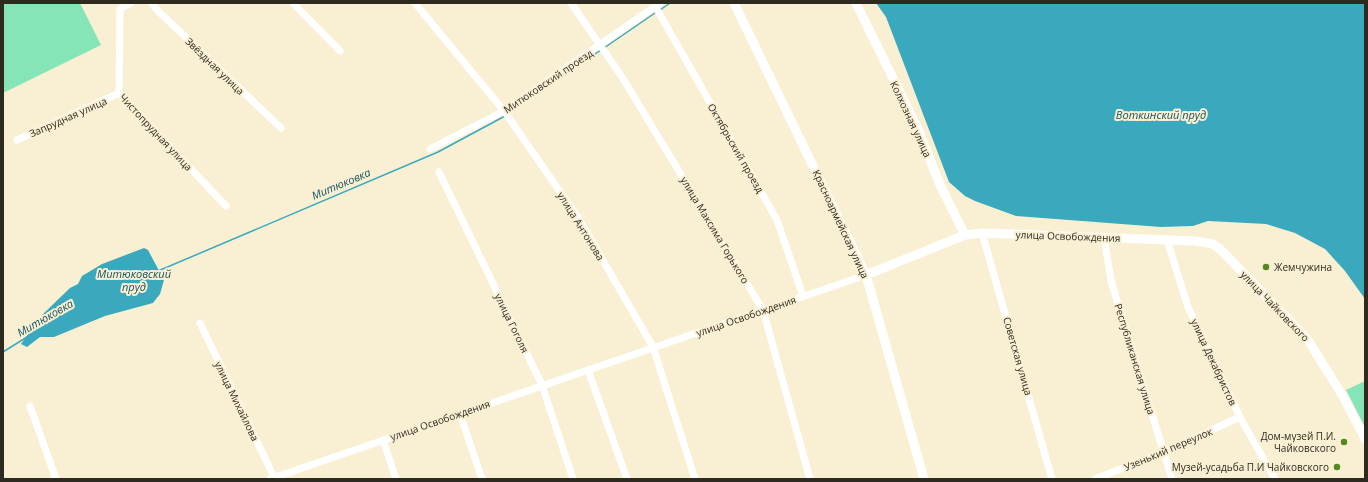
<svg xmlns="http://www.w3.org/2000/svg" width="1368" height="482" font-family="'Open Sans',sans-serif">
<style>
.green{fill:#85e5b6}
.water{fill:#3ba9bd}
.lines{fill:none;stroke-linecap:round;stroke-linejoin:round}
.stream{stroke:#3ba9bd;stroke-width:1.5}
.street{stroke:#fff;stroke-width:7}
.secondary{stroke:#fff;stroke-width:9}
.poi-dot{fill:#548922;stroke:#f9f0d4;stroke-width:1.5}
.labels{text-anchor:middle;stroke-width:4;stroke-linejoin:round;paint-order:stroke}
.street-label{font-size:10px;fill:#2e2a20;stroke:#f9f0d4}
.poi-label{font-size:10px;fill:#2e2a20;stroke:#f9f0d4;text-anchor:end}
.water-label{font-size:11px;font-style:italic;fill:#16535e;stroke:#f9f0d4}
</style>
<rect width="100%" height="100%" fill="#f9f0d4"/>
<g class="green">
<path d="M 3,3 L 80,3 L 101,45 L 3,93 Z"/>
<path d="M 1365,381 L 1365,427 L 1346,390 Z"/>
</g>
<g class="water">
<path d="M 876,3 L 1365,3 L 1365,299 L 1345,271 L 1325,249 L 1295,233 L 1266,224 L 1208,221 L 1193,226 L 1161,227 L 1016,216 L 975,201 L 965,196 L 949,182 L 886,17 Z"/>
<path d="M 144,248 L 148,250 L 164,280 L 160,294 L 153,303 L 105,316 L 54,337 L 40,337 L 27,347 L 21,344 L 28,334 L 42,324 L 42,315 L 70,288 L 78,284 L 82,276 L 102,264 Z"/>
</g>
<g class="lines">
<g class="stream">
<path d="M 660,10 L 670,3"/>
<path d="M 604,48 L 655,13"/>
<path d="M 544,88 L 601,50"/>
<path d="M 508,113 L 538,92"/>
<path d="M 158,271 L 438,152 L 505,116"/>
<path d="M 3,352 L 27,337"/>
</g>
<g class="street">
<path d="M 131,3 L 120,9 L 119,93 L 226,206"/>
<path d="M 152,3 L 156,9 L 281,128"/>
<path d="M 293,3 L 340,51"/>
<path d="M 415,3 L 504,111 L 579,219 L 653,347 L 695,479"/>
<path d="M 571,3 L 622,77 L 763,310 L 810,479"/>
<path d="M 655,6 L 777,220 L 803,296"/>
<path d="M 17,140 L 119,93"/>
<path d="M 430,149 L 504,111 L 660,3"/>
<path d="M 439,172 L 542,385 L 573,479"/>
<path d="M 982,233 L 1052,479"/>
<path d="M 1104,237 L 1111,281 L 1172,479"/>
<path d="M 1167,240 L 1188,307 L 1242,421 L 1275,479"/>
<path d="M 200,323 L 275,479"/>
<path d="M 588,370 L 627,479"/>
<path d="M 30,406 L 56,479"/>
<path d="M 460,414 L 482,479"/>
<path d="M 383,440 L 396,479"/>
<path d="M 270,479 L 866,275"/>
<path d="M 1095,479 L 1164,452 L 1240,417"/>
</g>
<g class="secondary">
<path d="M 734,3 L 866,275 L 924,479"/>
<path d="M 856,3 L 918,129 L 940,185 L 965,235"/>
<path d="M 866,275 L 965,235 L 982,233 L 1196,241 L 1213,244 L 1220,249 L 1308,340 L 1344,398 L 1365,439"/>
</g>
</g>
<g class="poi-dot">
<circle cx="1266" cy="267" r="4"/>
<circle cx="1344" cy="442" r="4"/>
<circle cx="1337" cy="467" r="4"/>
</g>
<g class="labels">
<g class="street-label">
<text transform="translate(215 66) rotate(44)" y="4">Звёздная улица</text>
<text transform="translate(548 81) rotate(-34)" y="4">Митюковский проезд</text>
<text transform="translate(68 117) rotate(-24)" y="4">Запрудная улица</text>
<text transform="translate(911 119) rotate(65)" y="4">Колхозная улица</text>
<text transform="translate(156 132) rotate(47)" y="4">Чистопрудная улица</text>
<text transform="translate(736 148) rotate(60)" y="4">Октябрьский проезд</text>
<text transform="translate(841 224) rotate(65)" y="4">Красноармейская улица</text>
<text transform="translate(581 226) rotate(58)" y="4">улица Антонова</text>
<text transform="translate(715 230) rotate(59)" y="4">улица Максима Горького</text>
<text transform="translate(1068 236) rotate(2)" y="4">улица Освобождения</text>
<text transform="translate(1275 306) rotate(46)" y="4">улица Чайковского</text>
<text transform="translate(746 316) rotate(-19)" y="4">улица Освобождения</text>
<text transform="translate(512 323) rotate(64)" y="4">улица Гоголя</text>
<text transform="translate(1018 356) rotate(74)" y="4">Советская улица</text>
<text transform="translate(1135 359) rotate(73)" y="4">Республиканская улица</text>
<text transform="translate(1214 362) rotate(65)" y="4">улица Декабристов</text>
<text transform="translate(237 401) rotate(64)" y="4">улица Михайлова</text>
<text transform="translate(440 420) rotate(-19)" y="4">улица Освобождения</text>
<text transform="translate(1168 449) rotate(-23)" y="4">Узенький переулок</text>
</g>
<g class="poi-label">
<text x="1274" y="271" text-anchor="start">Жемчужина</text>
<text x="1336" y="440">Дом-музей П.И.<tspan x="1336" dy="12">Чайковского</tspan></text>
<text x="1329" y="471">Музей-усадьба П.И Чайковского</text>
</g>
<g class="water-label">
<text x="1161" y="119">Воткинский пруд</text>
<text transform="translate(341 184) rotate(-23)" y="4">Митюковка</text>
<text x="134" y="278">Митюковский<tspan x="134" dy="13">пруд</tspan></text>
<text transform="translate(45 318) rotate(-30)" y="4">Митюковка</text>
</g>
</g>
<rect width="1368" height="482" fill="none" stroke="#2e2a20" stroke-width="8"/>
</svg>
